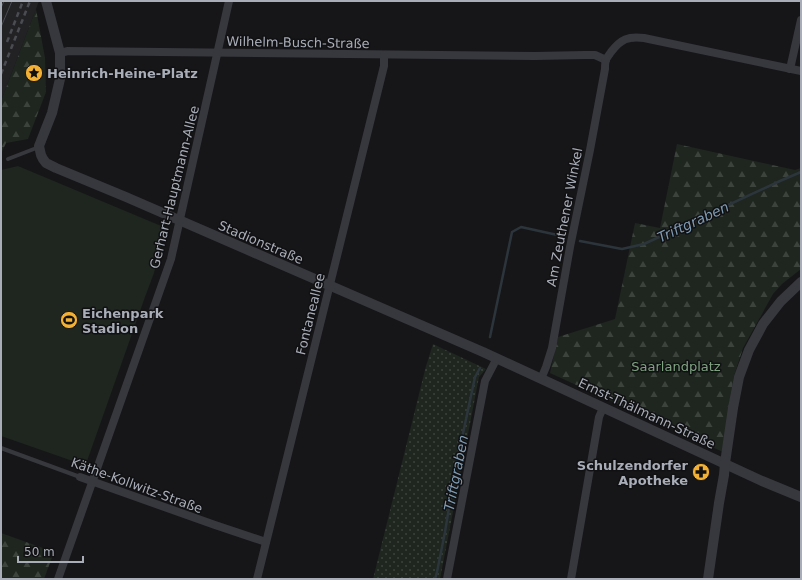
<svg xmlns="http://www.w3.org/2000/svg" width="802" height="580" font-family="'DejaVu Sans',sans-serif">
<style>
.built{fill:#222225}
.grass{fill:url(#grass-dots)}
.forest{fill:url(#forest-firs)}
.pitch{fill:#1e261f}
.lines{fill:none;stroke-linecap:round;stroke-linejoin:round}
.stream{stroke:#2c353c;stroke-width:2.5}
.service{stroke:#37383d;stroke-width:4}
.minor{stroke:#37383d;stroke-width:8}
.tertiary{stroke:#37383d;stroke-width:10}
.tram{stroke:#4a4c52;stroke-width:1}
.rail{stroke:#4a4c52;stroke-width:2.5;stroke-dasharray:5 4;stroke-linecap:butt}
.labels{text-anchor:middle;stroke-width:3;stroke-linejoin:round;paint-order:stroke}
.street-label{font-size:13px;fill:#a8adb8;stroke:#111113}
.poi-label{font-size:13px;font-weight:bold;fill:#a8adb8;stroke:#111113;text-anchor:start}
.park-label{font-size:13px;fill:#7fa381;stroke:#111113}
.water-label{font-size:14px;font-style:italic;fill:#7f9bb3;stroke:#111113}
</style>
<defs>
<pattern id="grass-dots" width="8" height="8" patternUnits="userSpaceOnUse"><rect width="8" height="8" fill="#1e261f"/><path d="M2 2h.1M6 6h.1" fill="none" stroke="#3c433d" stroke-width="1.8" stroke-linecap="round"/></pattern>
<pattern id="forest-firs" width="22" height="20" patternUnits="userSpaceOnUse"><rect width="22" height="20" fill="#1e261f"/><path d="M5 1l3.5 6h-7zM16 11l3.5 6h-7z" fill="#3c433d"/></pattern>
</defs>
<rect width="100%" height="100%" fill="#161618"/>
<path class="built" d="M 1,1 L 39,1 L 1,101 Z"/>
<path class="grass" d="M 433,344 L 486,369 L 479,377 L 440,579 L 373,579 L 426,366 Z"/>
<g class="forest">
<path d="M 36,9 L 45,58 L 46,92 L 28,139 L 6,143 L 1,154 L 1,101 Z"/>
<path d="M 677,144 L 795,170 L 801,168 L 801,269 L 782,284 L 773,294 L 743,348 L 734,376 L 729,404 L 723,452 L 550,373 L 558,337 L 615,319 L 635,223 L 660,228 Z"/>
<path d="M 1,533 L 54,552 L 44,579 L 1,579 Z"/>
</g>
<path class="pitch" d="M 18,166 L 166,228 L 154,273 L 145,297 L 86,464 L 84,465 L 1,436 L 1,170 Z"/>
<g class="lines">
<g class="stream">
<path d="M 580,241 L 622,249 L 644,244 L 780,181 L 801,172"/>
<path d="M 490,337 L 512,232 L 521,227 L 562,236"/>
<path d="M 435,579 L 437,572 L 445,532 L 455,471 L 475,377 L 480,368"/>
</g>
<g class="service">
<path d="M 8,159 L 39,147"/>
<path d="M 1,448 L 80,477"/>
</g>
<g class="minor">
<path d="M 60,53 L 68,51 L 535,56 L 585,55 L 595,55 L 606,60"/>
<path d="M 790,69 L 801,20"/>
<path d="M 541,379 L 546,367 L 552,348 L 570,247 L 590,150 L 605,69 C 605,66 605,62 606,60 C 607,57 610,54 611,52 C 621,39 628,36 644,38 L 801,71"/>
<path d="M 80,477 L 215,525 L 266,542"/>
<path d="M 58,579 L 171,259 L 229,1"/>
<path d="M 257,579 L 384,66 L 384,55"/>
<path d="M 447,579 L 485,381 L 497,358"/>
<path d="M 571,579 L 599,417 L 603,408"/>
</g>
<g class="tertiary">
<path d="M 46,1 L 60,53 L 60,79 L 52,113 L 39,146 L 41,155 L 43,159 L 46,163 L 56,168 L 126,197 L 483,352 L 762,481 L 801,497"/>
<path d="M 708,579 L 719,503 L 724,475 L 725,463 L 733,408 L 739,377 L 749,350 L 763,324 L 781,301 L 801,282"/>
</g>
<g class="tram">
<path d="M 1,8 L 4,1"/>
<path d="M 1,27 L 12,1"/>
</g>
<g class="rail">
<path d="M 7,42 L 23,1"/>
<path d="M 1,74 L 30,1"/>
</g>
</g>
<defs>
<symbol id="sight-disc" viewBox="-11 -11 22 22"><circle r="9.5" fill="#f2b134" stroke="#111113"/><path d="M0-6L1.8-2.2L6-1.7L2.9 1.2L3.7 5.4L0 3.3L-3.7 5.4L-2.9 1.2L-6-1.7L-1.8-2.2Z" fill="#111"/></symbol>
<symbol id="stadium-disc" viewBox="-11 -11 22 22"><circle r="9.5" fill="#f2b134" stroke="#111113"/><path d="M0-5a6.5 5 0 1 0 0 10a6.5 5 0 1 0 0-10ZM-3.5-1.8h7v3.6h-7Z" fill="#111"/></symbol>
<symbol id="pharmacy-disc" viewBox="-11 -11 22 22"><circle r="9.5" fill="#f2b134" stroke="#111113"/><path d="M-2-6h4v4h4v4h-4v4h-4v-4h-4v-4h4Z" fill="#111"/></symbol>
</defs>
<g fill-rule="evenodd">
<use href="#sight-disc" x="24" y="63" width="20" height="20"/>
<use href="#stadium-disc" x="59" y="310" width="20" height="20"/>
<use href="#pharmacy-disc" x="691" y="462" width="20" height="20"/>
</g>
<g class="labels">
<g class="street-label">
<text transform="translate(298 42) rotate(1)" y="5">Wilhelm-Busch-Straße</text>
<text transform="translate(174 187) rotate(-76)" y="5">Gerhart-Hauptmann-Allee</text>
<text transform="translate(564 217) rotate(-79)" y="5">Am Zeuthener Winkel</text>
<text transform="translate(261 242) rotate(23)" y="5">Stadionstraße</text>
<text transform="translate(310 314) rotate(-76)" y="5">Fontaneallee</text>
<text transform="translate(647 413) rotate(25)" y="5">Ernst-Thälmann-Straße</text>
<text transform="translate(137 485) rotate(20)" y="5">Käthe-Kollwitz-Straße</text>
</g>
<g class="poi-label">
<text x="47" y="78">Heinrich-Heine-Platz</text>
<text x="82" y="318">Eichenpark<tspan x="82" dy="15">Stadion</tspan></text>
<text x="688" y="470" text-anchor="end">Schulzendorfer<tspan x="688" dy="15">Apotheke</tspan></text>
</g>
<g class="park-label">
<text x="676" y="371">Saarlandplatz</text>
</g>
<g class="water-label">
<text transform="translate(693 222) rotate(-25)" y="5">Triftgraben</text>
<text transform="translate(456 473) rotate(-79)" y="5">Triftgraben</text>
</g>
</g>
<rect width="802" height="580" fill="none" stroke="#a8adb8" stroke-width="4"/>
<path d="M18 556v6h65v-6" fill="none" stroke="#a8adb8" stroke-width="2"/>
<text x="24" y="556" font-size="12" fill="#a8adb8" stroke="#111113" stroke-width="3" paint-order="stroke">50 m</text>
</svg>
